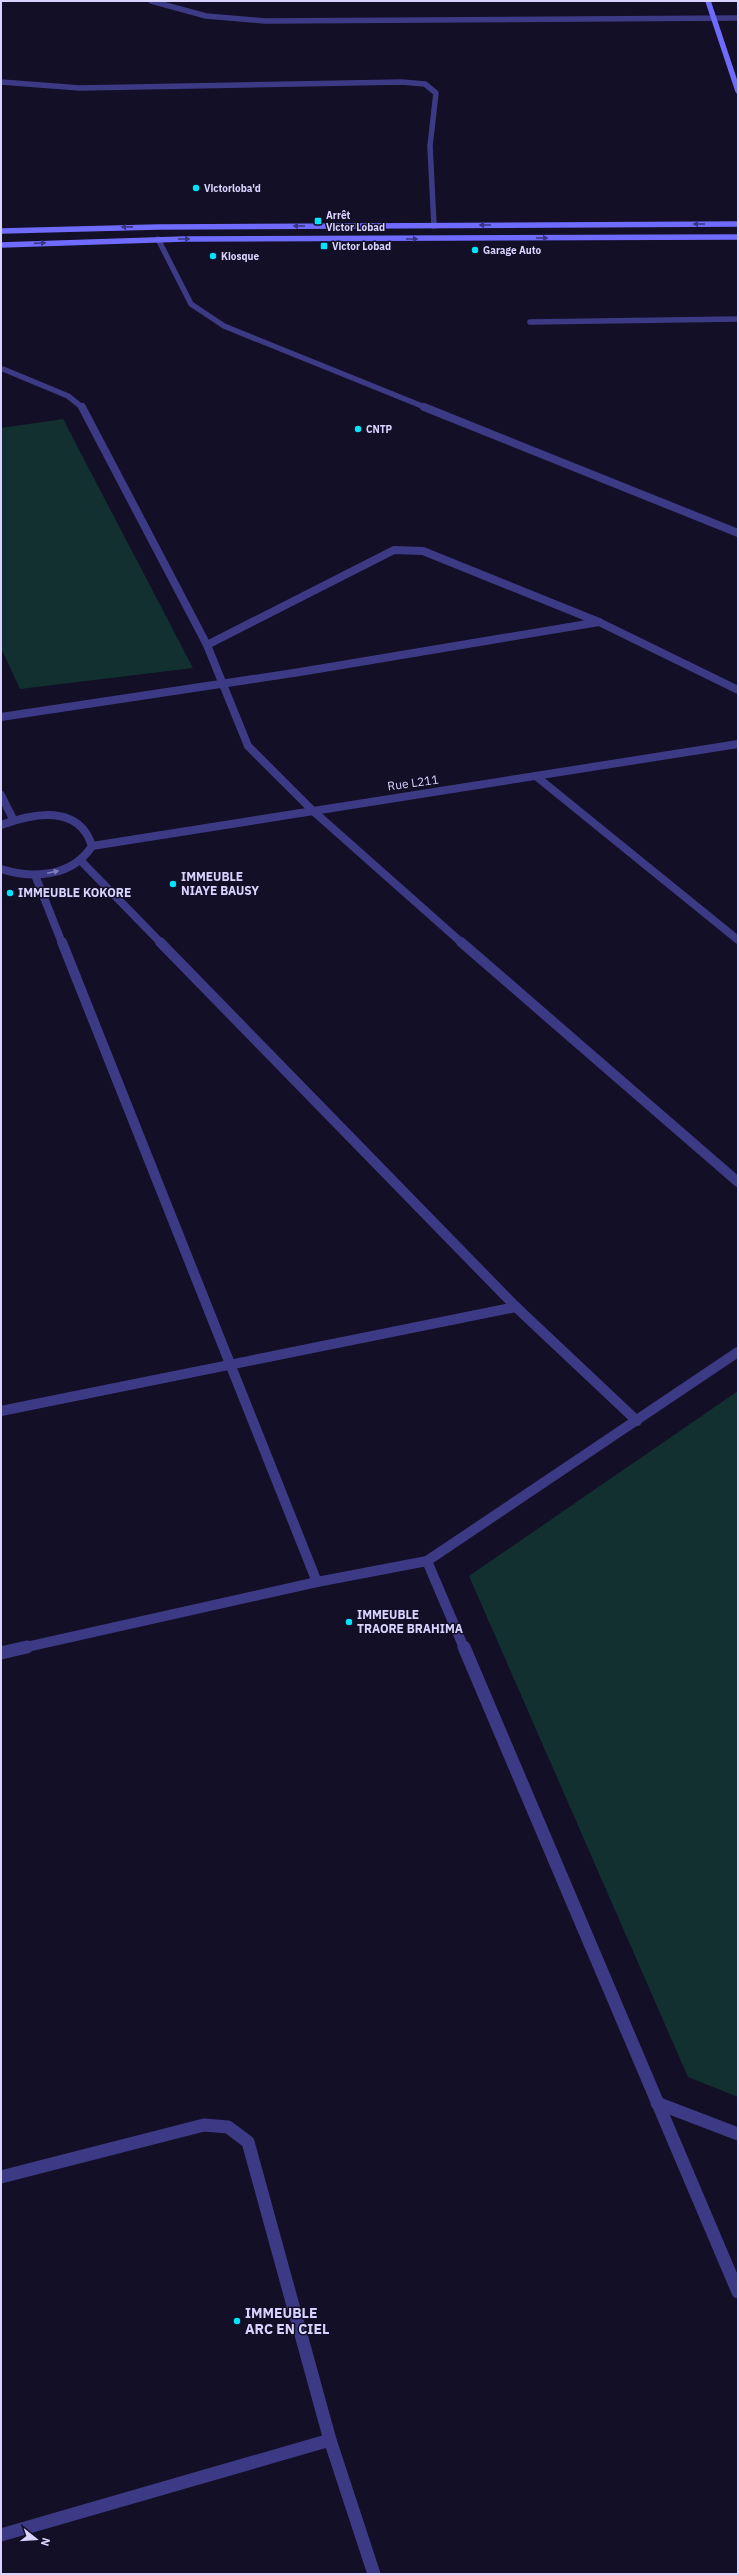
<svg xmlns="http://www.w3.org/2000/svg" width="739" height="2575" font-family="'IBM Plex Sans',sans-serif">
<style>
.green{fill:#12302f}
.lines{fill:none;stroke-linecap:round;stroke-linejoin:round}
.street-far3{stroke:#3d3a85;stroke-width:5.5}
.street-far2{stroke:#3d3a85;stroke-width:8}
.street-far1{stroke:#3d3a85;stroke-width:10}
.street{stroke:#3d3a85;stroke-width:13}
.secondary{stroke:#6f6bff;stroke-width:5.5}
.oneway{fill:#38347d}
.oneway2{fill:#837fbc}
.poi-dot{fill:#00e5ff;stroke:#130f26;stroke-width:1.5}
.labels{text-anchor:middle;stroke-width:3;stroke-linejoin:round;paint-order:stroke}
.far-poi-label{font-size:10px;font-weight:bold;fill:#d9d4ff;stroke:#130f26;text-anchor:start}
.street-label{font-size:12px;fill:#d9d4ff;stroke:#130f26}
.poi-label{font-size:12px;font-weight:bold;fill:#d9d4ff;stroke:#130f26;text-anchor:start}
.near-poi-label{font-size:14px;font-weight:bold;fill:#d9d4ff;stroke:#130f26;text-anchor:start}
</style>
<rect width="100%" height="100%" fill="#130f26"/>
<g class="green">
<path d="M 63,419 L 193,668 L 20,689 L 1,648 L 1,428 Z"/>
<path d="M 738,1391 L 738,2097 L 688,2077 L 469,1576 Z"/>
</g>
<g class="lines">
<g class="street-far3">
<path d="M 151,1 L 206,16 L 265,21 L 738,18"/>
<path d="M 1,82 L 80,88 L 402,82 L 425,84 L 436,93 L 430,146 L 434,226"/>
<path d="M 158,239 L 191,304 L 224,326 L 427,408"/>
<path d="M 530,322 L 738,319"/>
<path d="M 3,369 L 68,396 L 83,408"/>
</g>
<g class="street-far2">
<path d="M 82,407 L 207,645 L 248,746 L 312,810 L 462,943"/>
<path d="M 424,407 L 738,533"/>
<path d="M 207,645 L 394,550 L 423,551 L 599,622 L 738,690"/>
<path d="M 1,717 L 300,672 L 599,622"/>
<path d="M 537,777 L 738,940"/>
<path d="M 1,795 L 13,819"/>
<path d="M 1,825 C 34,813 79,804 92,846 C 72,877 34,879 1,869"/>
<path d="M 92,846 L 738,744"/>
<path d="M 81,861 L 161,943"/>
<path d="M 35,875 L 62,943"/>
</g>
<g class="street-far1">
<path d="M 62,942 L 317,1582"/>
<path d="M 160,942 L 516,1307 L 637,1421"/>
<path d="M 461,942 L 738,1182"/>
<path d="M 1,1411 L 516,1307"/>
<path d="M 427,1561 L 464,1648"/>
<path d="M 22,1648 L 317,1582 L 427,1561 L 738,1352"/>
</g>
<g class="street">
<path d="M 464,1647 L 738,2292"/>
<path d="M 1,1653 L 27,1647"/>
<path d="M 657,2103 L 738,2134"/>
<path d="M 1,2177 L 204,2125 L 228,2127 L 248,2142 L 330,2440 L 374,2574"/>
<path d="M 1,2535 L 330,2440"/>
</g>
<g class="secondary">
<path d="M 708,1 L 738,91"/>
<path d="M 1,231 L 158,227 L 738,224"/>
<path d="M 1,245 L 184,239 L 738,237"/>
</g>
</g>
<defs><path id="oneway-solid" d="M-6-.8H1V-3.2L6.5 0L1 3.2V.8H-6Z"/></defs>
<g class="oneway">
<use href="#oneway-solid" transform="translate(699 224) rotate(180)"/>
<use href="#oneway-solid" transform="translate(485 225) rotate(180)"/>
<use href="#oneway-solid" transform="translate(299 226) rotate(180)"/>
<use href="#oneway-solid" transform="translate(127 227) rotate(179)"/>
<use href="#oneway-solid" transform="translate(542 238)"/>
<use href="#oneway-solid" transform="translate(184 239)"/>
<use href="#oneway-solid" transform="translate(412 239)"/>
<use href="#oneway-solid" transform="translate(40 243) rotate(-2)"/>
</g>
<use class="oneway2" href="#oneway-solid" transform="translate(53 872) rotate(-12)"/>
<g class="poi-dot">
<circle cx="196" cy="188" r="4"/>
<rect x="314" y="217" width="8" height="8" rx="2"/>
<rect x="320" y="242" width="8" height="8" rx="2"/>
<circle cx="475" cy="250" r="4"/>
<circle cx="213" cy="256" r="4"/>
<circle cx="358" cy="429" r="4"/>
<circle cx="173" cy="884" r="4"/>
<circle cx="10" cy="893" r="4"/>
<circle cx="349" cy="1622" r="4"/>
<circle cx="237" cy="2321" r="4"/>
</g>
<g class="labels">
<g class="far-poi-label">
<text x="204" y="192">Victorloba'd</text>
<text x="326" y="219">Arrêt<tspan x="326" dy="12">Victor Lobad</tspan></text>
<text x="332" y="250">Victor Lobad</text>
<text x="483" y="254">Garage Auto</text>
<text x="221" y="260">Kiosque</text>
<text x="366" y="433">CNTP</text>
</g>
<g class="street-label">
<text transform="translate(413 783) rotate(-8)" y="4">Rue L211</text>
</g>
<g class="poi-label">
<text x="181" y="881">IMMEUBLE<tspan x="181" dy="14">NIAYE BAUSY</tspan></text>
<text x="18" y="897">IMMEUBLE KOKORE</text>
<text x="357" y="1619">IMMEUBLE<tspan x="357" dy="14">TRAORE BRAHIMA</tspan></text>
</g>
<g class="near-poi-label">
<text x="245" y="2318">IMMEUBLE<tspan x="245" dy="16">ARC EN CIEL</tspan></text>
</g>
</g>
<rect width="739" height="2575" fill="none" stroke="#d9d4ff" stroke-width="4"/>
<g transform="translate(36 2539) rotate(107)" stroke="#130f26" stroke-width="3" paint-order="stroke">
<path d="M0-3L7 15L0 10L-7 15Z" fill="#d9d4ff"/>
<text y="-6" font-size="11" font-weight="bold" text-anchor="middle" fill="#d9d4ff">N</text>
</g>
</svg>
